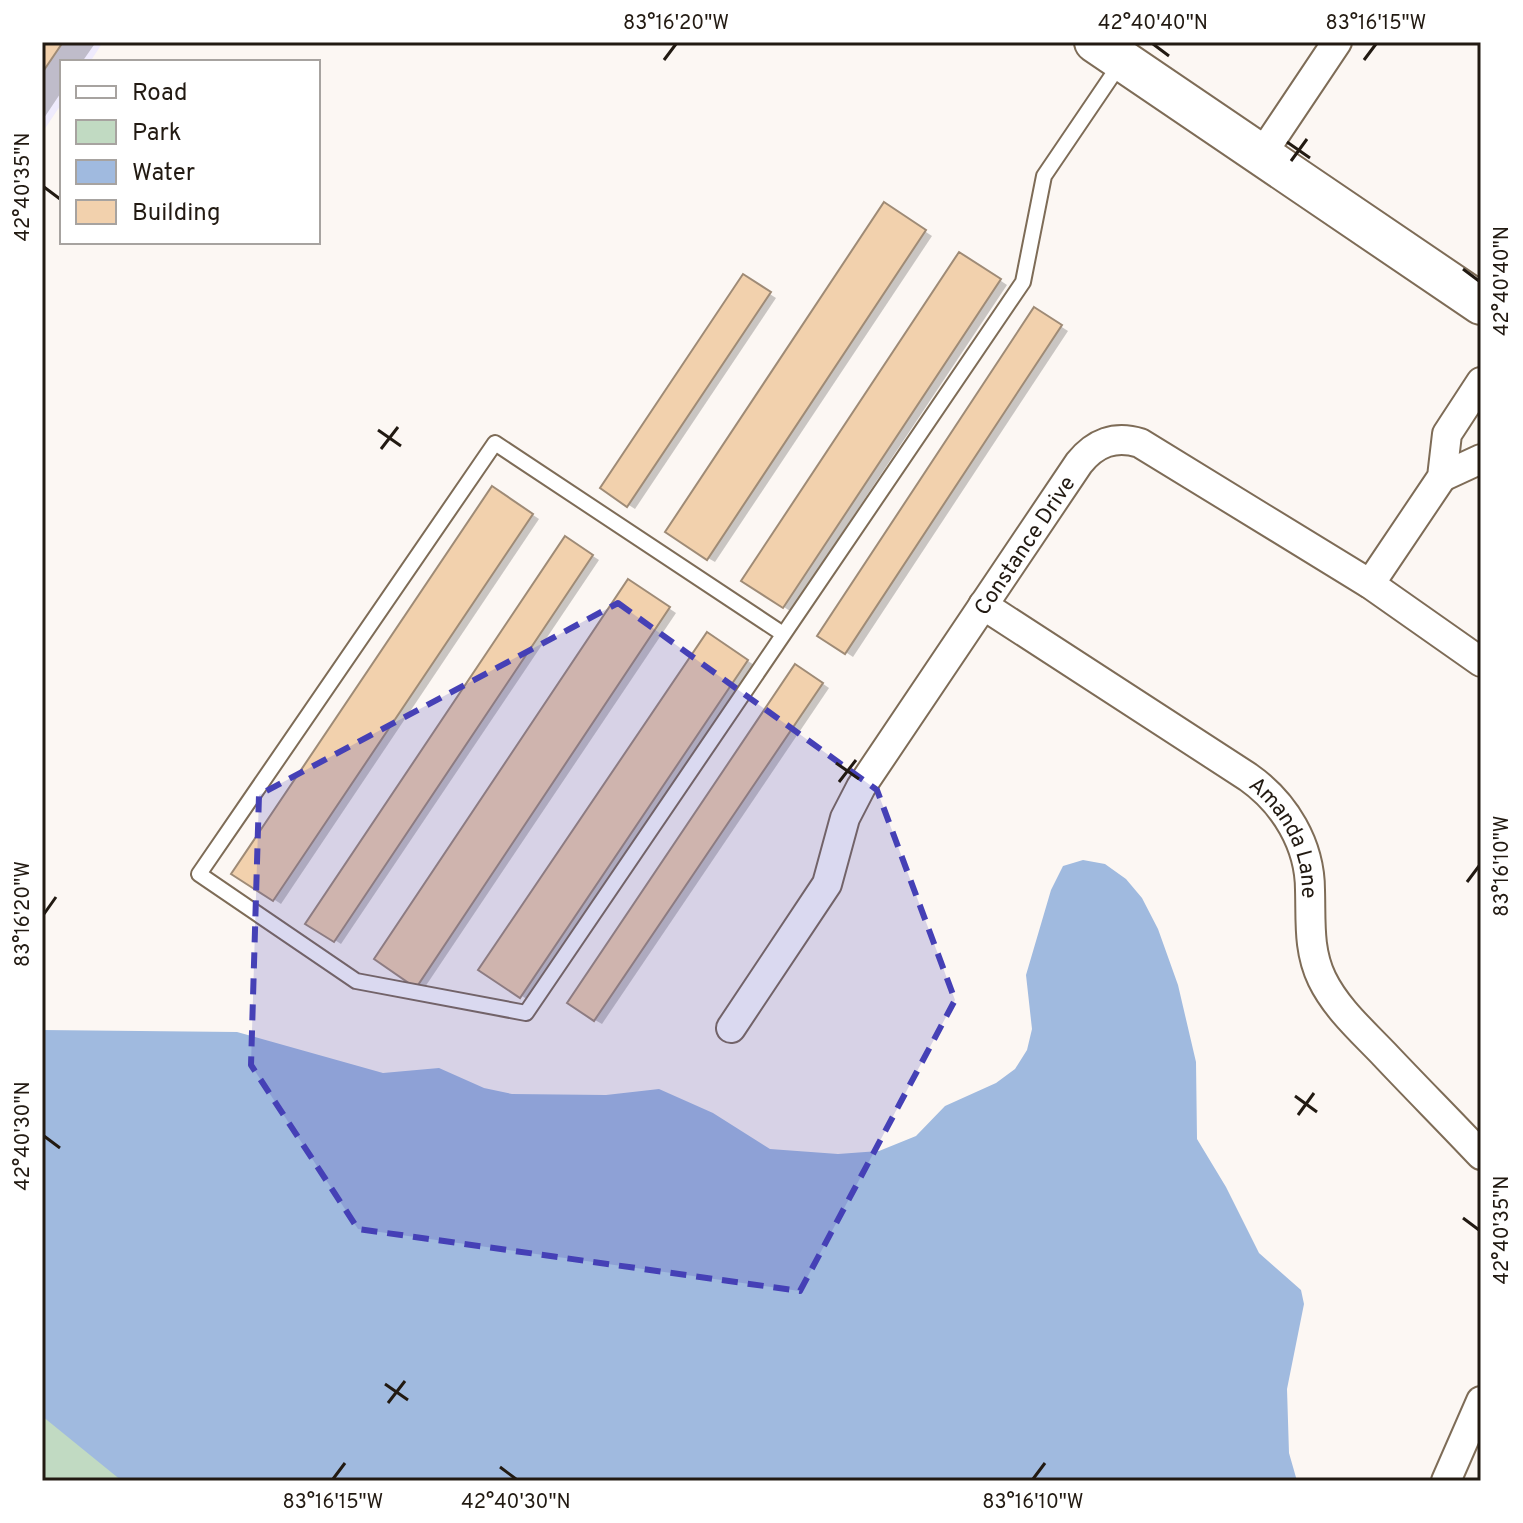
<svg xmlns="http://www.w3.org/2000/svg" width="1523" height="1523" font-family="Overpass,sans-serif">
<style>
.education{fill:#efebfd}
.green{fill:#c1dac2}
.water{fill:#a0badf}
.shadow{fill:#0003}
.building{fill:#f2d1ad;stroke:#9f8b76;stroke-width:2}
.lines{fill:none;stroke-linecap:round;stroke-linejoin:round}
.lane-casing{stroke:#7e6c57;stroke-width:18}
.street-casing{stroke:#7e6c57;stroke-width:32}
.secondary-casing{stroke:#7e6c57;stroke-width:44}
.lane{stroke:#fff;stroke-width:14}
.street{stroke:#fff;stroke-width:28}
.secondary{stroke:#fff;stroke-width:40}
.marked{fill:#4540b6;fill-opacity:0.2;stroke:#4540b6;stroke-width:6;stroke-dasharray:16 10;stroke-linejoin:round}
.ticks{fill:none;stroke:#221a12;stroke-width:3}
.labels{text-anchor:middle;stroke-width:7;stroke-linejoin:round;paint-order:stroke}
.street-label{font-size:22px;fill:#221a12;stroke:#fff}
.neatline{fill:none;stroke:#221a12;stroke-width:3}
.ticks-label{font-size:20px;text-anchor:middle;fill:#221a12}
</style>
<rect width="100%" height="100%" fill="#fcf7f3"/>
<path class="education" d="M 42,42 L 103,42 L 90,62 L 62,62 L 62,103 L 42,133 Z"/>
<path class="green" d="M 42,1364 L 219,1481 L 42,1481 Z"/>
<path class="water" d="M 1083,860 L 1105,864 L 1126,879 L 1142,898 L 1158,929 L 1178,985 L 1196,1062 L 1197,1139 L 1226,1187 L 1259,1253 L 1301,1290 L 1304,1304 L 1287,1389 L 1289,1453 L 1297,1481 L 122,1481 L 42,1416 L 42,1030 L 237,1032 L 383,1073 L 439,1068 L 484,1088 L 512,1094 L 606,1095 L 659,1089 L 713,1113 L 770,1149 L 838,1154 L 879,1151 L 916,1136 L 945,1106 L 996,1083 L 1015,1069 L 1027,1050 L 1032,1029 L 1026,975 L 1051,890 L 1063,866 Z"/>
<g class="shadow">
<path d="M 42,42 L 96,42 L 82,62 L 62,62 L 62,91 L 42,121 Z"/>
<path d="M 891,209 L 932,236 L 715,562 L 708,558 Z"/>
<path d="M 967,258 L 1007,285 L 790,611 L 784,607 Z"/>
<path d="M 743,277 L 776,298 L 635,509 L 602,488 Z"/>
<path d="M 1035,310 L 1068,331 L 853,657 L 820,635 Z"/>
<path d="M 499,492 L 539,519 L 281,904 L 234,873 Z"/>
<path d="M 573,543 L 599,560 L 341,944 L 308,923 Z"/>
<path d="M 636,586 L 676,613 L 423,990 L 417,986 Z"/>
<path d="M 714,638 L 754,665 L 528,1000 L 481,969 Z"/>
<path d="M 803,670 L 829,688 L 602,1024 L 595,1020 L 569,1002 Z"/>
</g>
<g class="building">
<path d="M 42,42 L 63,42 L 42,73 Z"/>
<path d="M 884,202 L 926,230 L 707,560 L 665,532 Z"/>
<path d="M 959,252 L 1001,279 L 783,608 L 741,581 Z"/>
<path d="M 743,274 L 771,292 L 627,507 L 600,488 Z"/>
<path d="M 1034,307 L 1062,325 L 845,654 L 817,636 Z"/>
<path d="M 492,486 L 533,514 L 273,901 L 231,874 Z"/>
<path d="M 565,536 L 593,555 L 334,942 L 305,924 Z"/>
<path d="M 628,579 L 670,607 L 416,988 L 374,959 Z"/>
<path d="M 707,632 L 748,660 L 520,998 L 478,970 Z"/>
<path d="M 795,664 L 823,683 L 594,1021 L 567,1003 Z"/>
</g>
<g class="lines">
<defs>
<path id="lane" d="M 783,634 L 495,443 L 199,874 L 356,981 L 526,1013 L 1023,282 L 1044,176 L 1122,61"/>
<g id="street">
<path d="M 1262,154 L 1337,42"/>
<path d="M 1442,477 L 1481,459"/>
<path d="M 1370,584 L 1442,477 L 1447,434 L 1481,382"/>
<path id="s1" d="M 983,605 L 1248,777 C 1285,803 1310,845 1310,890 C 1311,921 1308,950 1322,979 C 1336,1008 1362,1031 1384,1054 C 1416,1088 1449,1121 1481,1155"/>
<path id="s2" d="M 731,1028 L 827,884 L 845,818 L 861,787 L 1079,463 C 1095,443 1115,435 1140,443 L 1370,584 L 1481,662"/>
<path d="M 1446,1481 L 1481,1401"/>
</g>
<path id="secondary" d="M 1095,42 L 1481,304"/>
</defs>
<use href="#lane" class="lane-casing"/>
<use href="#street" class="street-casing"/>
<use href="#secondary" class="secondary-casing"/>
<use href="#lane" class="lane"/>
<use href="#street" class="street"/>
<use href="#secondary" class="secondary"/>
</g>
<path class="marked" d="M 618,603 L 877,790 L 955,1000 L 800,1291 L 358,1229 L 251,1065 L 259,795 Z"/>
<path class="ticks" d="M 1153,44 L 1169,56M 664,60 L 676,44M 1364,60 L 1376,44M 1287,142 L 1310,158M 1291,161 L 1307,139M 44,187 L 60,199M 1463,269 L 1479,281M 378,430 L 401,446M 381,449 L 398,427M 836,763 L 859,779M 839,782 L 856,760M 1467,882 L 1479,866M 44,914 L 56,897M 1295,1096 L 1317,1112M 1298,1115 L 1314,1093M 44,1136 L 60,1148M 1463,1218 L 1479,1230M 385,1384 L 408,1400M 388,1403 L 405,1381M 500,1467 L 516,1479M 333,1479 L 345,1463M 1033,1479 L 1045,1463"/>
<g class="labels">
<g class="street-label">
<text dy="8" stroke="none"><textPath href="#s2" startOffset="568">Constance Drive</textPath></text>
<text dy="8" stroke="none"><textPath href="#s1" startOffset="390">Amanda Lane</textPath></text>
</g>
</g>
<rect width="1523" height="1523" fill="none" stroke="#ffffff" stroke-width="88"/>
<rect x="60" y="60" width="260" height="184" fill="#ffffff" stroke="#a7a3a0" stroke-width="2"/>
<rect x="76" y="86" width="40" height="12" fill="#ffffff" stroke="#a7a3a0" stroke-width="2"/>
<text x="132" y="100" font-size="24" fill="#221a12">Road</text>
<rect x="76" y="120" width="40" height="24" fill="#c1dac2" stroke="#a7a3a0" stroke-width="2"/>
<text x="132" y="140" font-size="24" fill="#221a12">Park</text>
<rect x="76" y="160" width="40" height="24" fill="#a0badf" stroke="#a7a3a0" stroke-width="2"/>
<text x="132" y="180" font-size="24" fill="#221a12">Water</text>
<rect x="76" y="200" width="40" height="24" fill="#f2d1ad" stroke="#a7a3a0" stroke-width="2"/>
<text x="132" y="220" font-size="24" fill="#221a12">Building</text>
<rect x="44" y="44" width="1435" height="1435" class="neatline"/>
<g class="ticks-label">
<text x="676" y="29">83°16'20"W</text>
<text x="1153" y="29">42°40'40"N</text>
<text x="1376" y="29">83°16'15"W</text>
<text transform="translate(22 187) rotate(-90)" y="7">42°40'35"N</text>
<text transform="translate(1501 281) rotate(-90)" y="7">42°40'40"N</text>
<text transform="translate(1501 866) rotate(-90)" y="7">83°16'10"W</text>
<text transform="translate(22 914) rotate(-90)" y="7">83°16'20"W</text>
<text transform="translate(22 1136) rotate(-90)" y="7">42°40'30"N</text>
<text transform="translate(1501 1230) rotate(-90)" y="7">42°40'35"N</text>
<text x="333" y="1508">83°16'15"W</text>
<text x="516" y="1508">42°40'30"N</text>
<text x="1033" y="1508">83°16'10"W</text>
</g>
</svg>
